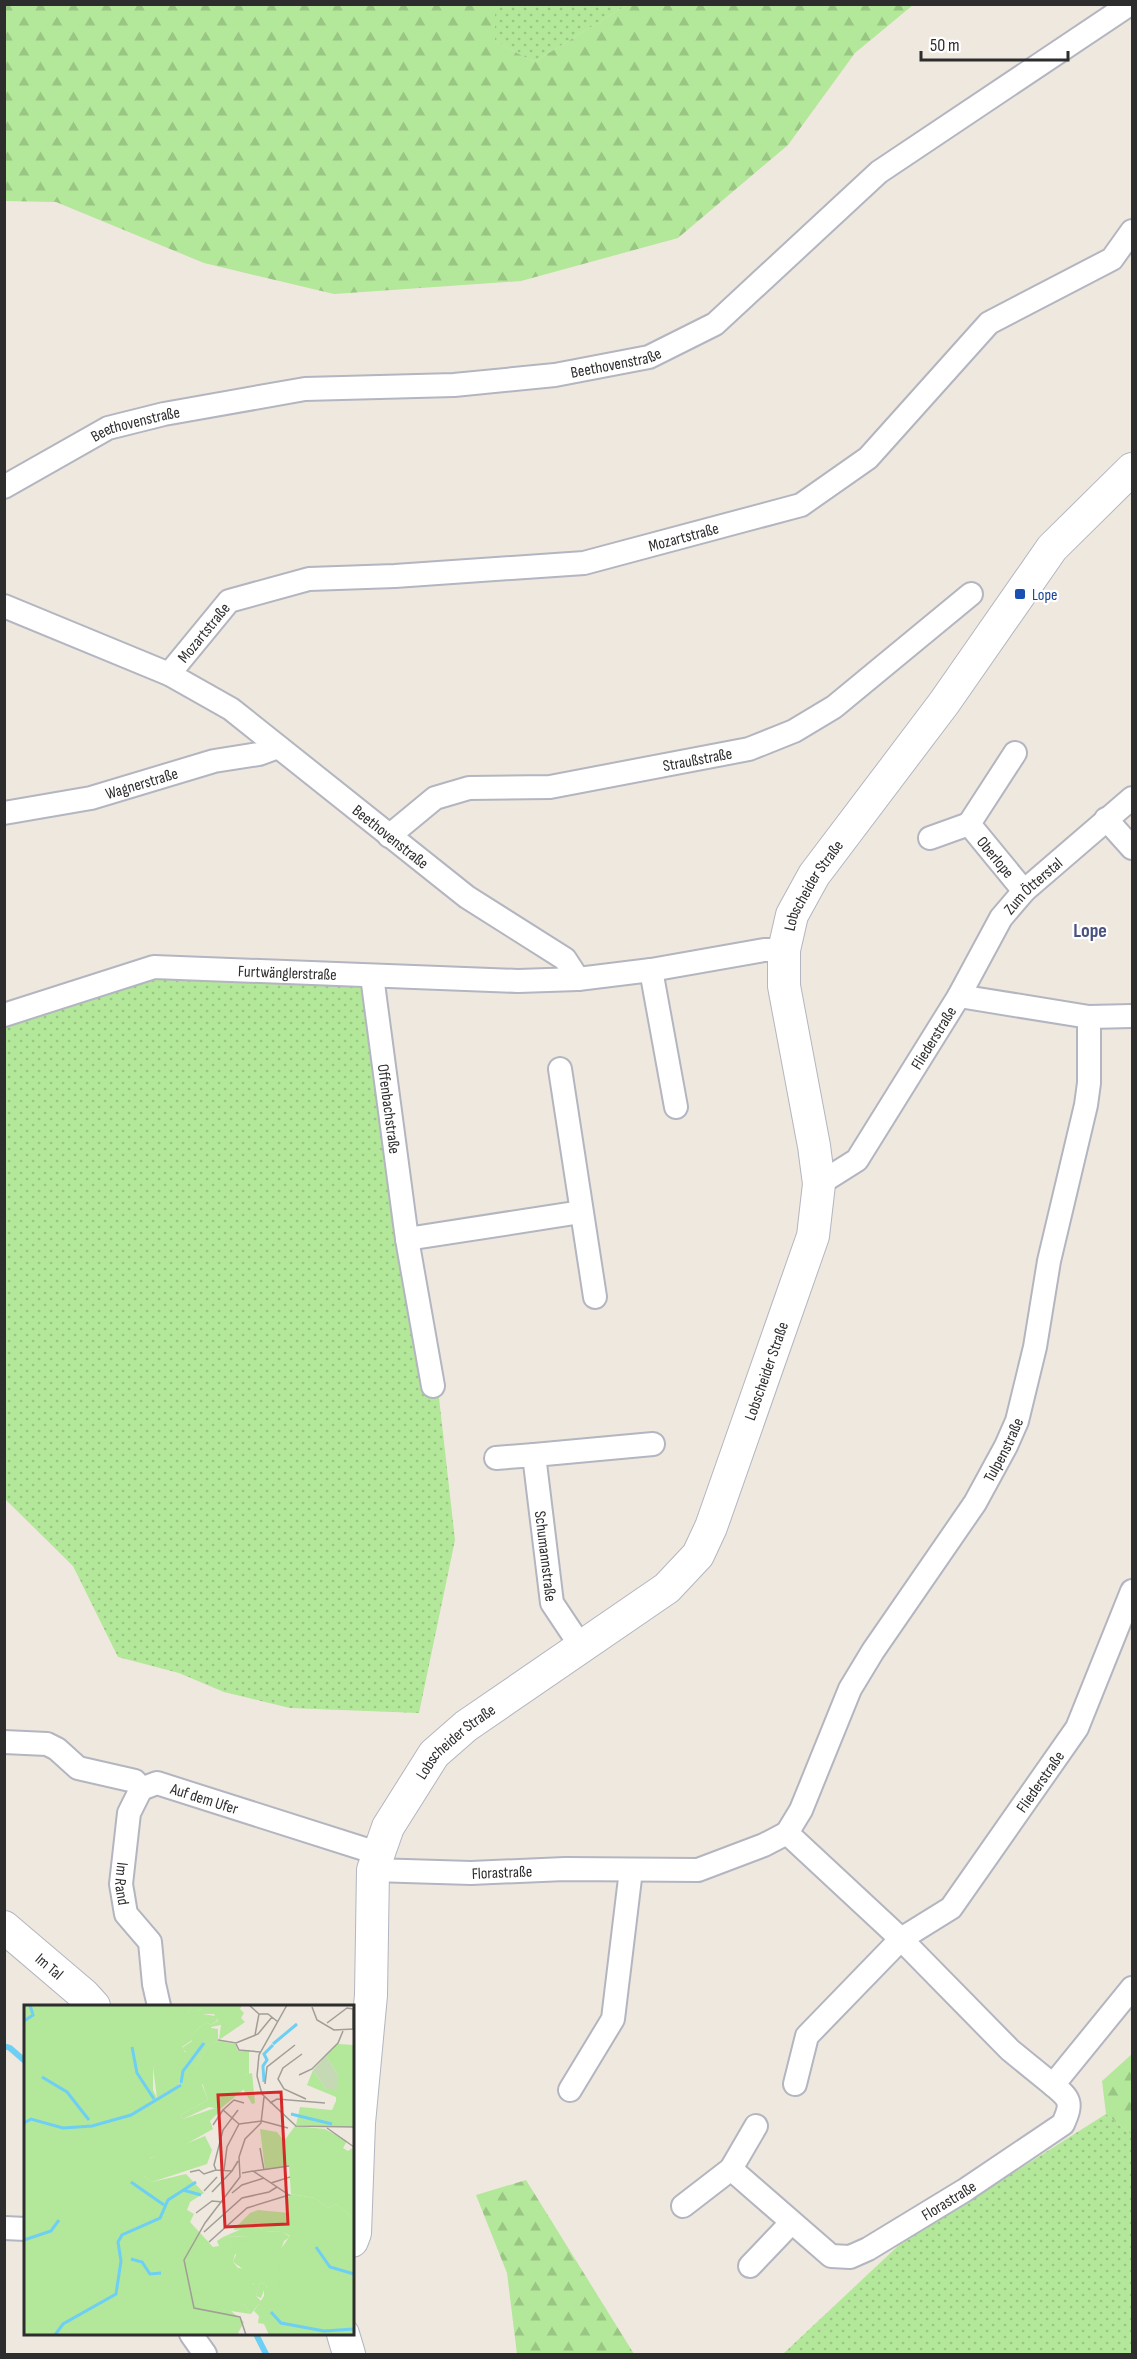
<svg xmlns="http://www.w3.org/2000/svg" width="1137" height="2359" font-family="'Sofia Sans Condensed',sans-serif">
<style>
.grass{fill:url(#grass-dots)}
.forest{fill:url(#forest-firs)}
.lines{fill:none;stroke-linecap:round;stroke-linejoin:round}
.stream{stroke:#6ecff4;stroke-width:6}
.street-casing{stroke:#b3b5c0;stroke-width:26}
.secondary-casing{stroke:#b3b5c0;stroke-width:34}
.street{stroke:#fff;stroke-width:22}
.secondary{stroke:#fff;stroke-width:32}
.transit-dot{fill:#1a4fb4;stroke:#fff;stroke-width:2}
.labels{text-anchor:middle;stroke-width:4.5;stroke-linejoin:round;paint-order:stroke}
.street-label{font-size:16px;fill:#2d2d2d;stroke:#fff}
.transit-label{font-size:16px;fill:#164399;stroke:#fff;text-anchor:start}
.quarter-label{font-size:20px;font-weight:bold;fill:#4a5380;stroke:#fff}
.inset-river{fill:none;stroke:#6ecff4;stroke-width:3}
.inset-road{fill:none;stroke:#a19d97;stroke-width:1.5}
.view{fill:#d62828;fill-opacity:0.15;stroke:#d62828;stroke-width:3}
.inset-edge{fill:none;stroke:#2d2d2d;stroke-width:3}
</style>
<defs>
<pattern id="grass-dots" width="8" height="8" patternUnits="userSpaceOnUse" patternTransform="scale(1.5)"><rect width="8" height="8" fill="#b3e799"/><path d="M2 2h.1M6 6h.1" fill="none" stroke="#9ac684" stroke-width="1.8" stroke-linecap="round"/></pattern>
<pattern id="forest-firs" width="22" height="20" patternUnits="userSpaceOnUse" patternTransform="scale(1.5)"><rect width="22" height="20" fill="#b3e799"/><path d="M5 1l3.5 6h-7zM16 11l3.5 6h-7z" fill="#9ac684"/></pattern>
</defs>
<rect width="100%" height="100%" fill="#efe8de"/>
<g class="grass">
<path d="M 495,5 L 627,5 L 534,62 L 495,41 Z"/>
<path d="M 154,972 L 361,986 L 402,1239 L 438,1389 L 455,1540 L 419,1713 L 290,1708 L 224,1692 L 179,1673 L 118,1657 L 73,1566 L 5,1499 L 4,1019 Z"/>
<path d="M 1106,2114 L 1132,2135 L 1132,2354 L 783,2354 L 898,2246 Z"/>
</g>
<g class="forest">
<path d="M 5,4 L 495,5 L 495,41 L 534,62 L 627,5 L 913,5 L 855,53 L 788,145 L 678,238 L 521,281 L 334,294 L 204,263 L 56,202 L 5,201 Z"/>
<path d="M 1132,2054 L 1132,2135 L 1106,2114 L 1102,2081 Z"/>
<path d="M 526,2180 L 634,2354 L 517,2354 L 507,2273 L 476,2195 Z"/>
</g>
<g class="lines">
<g class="stream">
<path d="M 4,2046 L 10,2048 L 26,2062"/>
<path d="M 256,2334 L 266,2354"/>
</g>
<defs>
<g id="street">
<path id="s1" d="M 4,487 L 108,428 L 164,414 L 305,389 L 454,385 L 555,375 L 649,357 L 715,324 L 879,172 L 1130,4"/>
<path id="s2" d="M 4,606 L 169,674 L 231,709 L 467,897 L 565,959 L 578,979 L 651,970 L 764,950 L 784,950"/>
<path id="s3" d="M 169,674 L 229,601 L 309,579 L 395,576 L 584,563 L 801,505 L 868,458 L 989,323 L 1112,259 L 1132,231"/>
<path id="s4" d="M 4,813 L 91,798 L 214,761 L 259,754 L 278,747"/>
<path d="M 1106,819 L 1132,848"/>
<path d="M 969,824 L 1015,753"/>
<path id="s5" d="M 389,836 L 435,798 L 469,788 L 550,787 L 749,749 L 794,731 L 834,707 L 971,594"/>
<path id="s6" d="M 930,838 L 969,824 L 1024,891"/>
<path d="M 651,970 L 676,1107"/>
<path id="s7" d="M 372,976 L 407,1239 L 433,1386"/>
<path id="s8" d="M 959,996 L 1001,918 L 1024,891 L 1132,798"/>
<path id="s9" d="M 4,1015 L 154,967 L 518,981 L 578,979"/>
<path d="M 560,1069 L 595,1297"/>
<path id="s10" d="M 819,1184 L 857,1160 L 959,996 L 1089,1017 L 1132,1016"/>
<path d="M 407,1239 L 581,1212"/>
<path d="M 534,1455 L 653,1444"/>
<path id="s11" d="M 496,1458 L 534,1455 L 552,1603 L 582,1648"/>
<path id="s12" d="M 4,1742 L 47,1744 L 57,1749 L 78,1768 L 135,1781 L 141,1789 L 157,1783 L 377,1853"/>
<path id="s13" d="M 141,1789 L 129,1813 L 121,1884 L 126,1914 L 150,1942 L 154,1984 L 159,2006"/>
<path id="s14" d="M 787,1833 L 801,1810 L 850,1689 L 873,1651 L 975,1503 L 1006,1446 L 1017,1421 L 1035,1347 L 1049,1261 L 1086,1105 L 1089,1083 L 1089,1017"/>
<path d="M 787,1833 L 901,1939 L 1010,2050 L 1053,2085 L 1132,1988"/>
<path id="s15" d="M 373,1870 L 471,1873 L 565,1869 L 698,1870 L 764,1845 L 787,1833"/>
<path id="s16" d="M 795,2084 L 807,2036 L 901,1939 L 951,1908 L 1077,1728 L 1132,1591"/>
<path d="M 570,2090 L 613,2019 L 631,1870"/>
<path d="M 731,2169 L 756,2126"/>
<path id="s17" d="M 683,2206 L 731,2169 L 831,2256 L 850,2257 L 868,2249 L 965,2190 L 1063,2124 C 1073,2102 1070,2099 1053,2085"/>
<path d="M 4,2228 L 26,2229"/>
<path d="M 750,2266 L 791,2223"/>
<path d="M 191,2334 L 205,2354"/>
</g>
<g id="secondary">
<path id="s18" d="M 4,1927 L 84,1995 L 94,2006"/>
<path id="s19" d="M 352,2241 L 355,2233 L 359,2123 L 371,1995 L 373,1870 L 388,1827 L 434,1754 L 466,1726 L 667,1588 L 698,1555 L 711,1527 L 813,1236 L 819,1184 L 814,1146 L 784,986 L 784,950 L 792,915 L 814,875 L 944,703 L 1052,548 L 1132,469"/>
<path d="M 343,2334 L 349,2354"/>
</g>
</defs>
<use href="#street" class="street-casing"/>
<use href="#secondary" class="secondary-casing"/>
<use href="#street" class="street"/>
<use href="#secondary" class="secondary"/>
</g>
<rect class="transit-dot" x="1014" y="588" width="12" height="12" rx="3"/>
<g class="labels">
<g class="street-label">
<text dy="6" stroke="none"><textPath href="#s1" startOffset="633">Beethovenstraße</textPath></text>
<text dy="6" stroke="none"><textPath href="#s1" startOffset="147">Beethovenstraße</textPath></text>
<text dy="6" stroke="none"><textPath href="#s3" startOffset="556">Mozartstraße</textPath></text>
<text dy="6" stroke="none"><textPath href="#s3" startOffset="54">Mozartstraße</textPath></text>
<text dy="6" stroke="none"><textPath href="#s5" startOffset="326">Straußstraße</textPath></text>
<text dy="6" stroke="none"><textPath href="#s4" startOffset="141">Wagnerstraße</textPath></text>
<text dy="6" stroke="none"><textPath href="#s2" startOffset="454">Beethovenstraße</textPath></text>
<text dy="6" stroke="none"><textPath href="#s6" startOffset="84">Oberlope</textPath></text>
<text dy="6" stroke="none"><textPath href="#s8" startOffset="134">Zum Ötterstal</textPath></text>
<text dy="6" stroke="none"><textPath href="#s19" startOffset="1536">Lobscheider Straße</textPath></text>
<text dy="6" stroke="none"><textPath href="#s9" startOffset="291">Furtwänglerstraße</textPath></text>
<text dy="6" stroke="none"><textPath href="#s10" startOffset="189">Fliederstraße</textPath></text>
<text dy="6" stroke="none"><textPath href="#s7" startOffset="134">Offenbachstraße</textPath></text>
<text dy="6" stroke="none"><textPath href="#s19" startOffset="1032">Lobscheider Straße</textPath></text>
<text dy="6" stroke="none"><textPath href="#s14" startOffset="442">Tulpenstraße</textPath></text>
<text dy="6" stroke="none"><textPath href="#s11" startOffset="140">Schumannstraße</textPath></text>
<text dy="6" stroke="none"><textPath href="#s19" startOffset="528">Lobscheider Straße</textPath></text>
<text dy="6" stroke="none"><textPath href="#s16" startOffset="398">Fliederstraße</textPath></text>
<text dy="6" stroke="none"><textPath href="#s12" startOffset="218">Auf dem Ufer</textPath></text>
<text dy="6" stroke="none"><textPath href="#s15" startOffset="129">Florastraße</textPath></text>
<text dy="6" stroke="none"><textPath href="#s13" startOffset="98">Im Rand</textPath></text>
<text dy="6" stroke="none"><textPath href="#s18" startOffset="60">Im Tal</textPath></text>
<text dy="6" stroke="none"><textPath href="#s17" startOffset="326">Florastraße</textPath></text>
</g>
<g class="transit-label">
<text x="1032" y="600">Lope</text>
</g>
<g class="quarter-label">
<text x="1090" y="937">Lope</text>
</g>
</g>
<g transform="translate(24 2005)">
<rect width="330" height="330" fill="#efe8de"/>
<path d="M 170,0 L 218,0 L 216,4 L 220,8 L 217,13 L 221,17 L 195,35 L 197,20 L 187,22 L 187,35 L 180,36 L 163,58 L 154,81 L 133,93 L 129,62 L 162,47 L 158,43 L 168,36 L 166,30 L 183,17 L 186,20 L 194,16 L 190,9 L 178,9 L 178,4 L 162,9 ZM 194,36 L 211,39 L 214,46 L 225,45 L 225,69 L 220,70 L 219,85 L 196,104 L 185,102 L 159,114 L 156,110 L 184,95 L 172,60 L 185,40 ZM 289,65 L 302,84 L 330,79 L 330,122 L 272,120 L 276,102 L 308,105 L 312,96 L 312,92 L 283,80 ZM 271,121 L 301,124 L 323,136 L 319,143 L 324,146 L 330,142 L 330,214 L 312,199 L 304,203 L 291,193 L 267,189 L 265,161 L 241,165 L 236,124 L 253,127 L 260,136 ZM 181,131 L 188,145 L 183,159 L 128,177 L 120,171 L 127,165 L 125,154 ZM 234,217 L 238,226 L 259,227 L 266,232 L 260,236 L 256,247 L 256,283 L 253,286 L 243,285 L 242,279 L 236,278 L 232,291 L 237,296 L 227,309 L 220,299 L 230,278 L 226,277 L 226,269 L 209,257 L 212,250 L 207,240 L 226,231 L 199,232 Z" fill="#b3e799"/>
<path d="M 0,0 L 170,0 L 163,8 L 179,4 L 178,9 L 192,11 L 193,16 L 186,20 L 183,17 L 166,30 L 168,35 L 158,42 L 162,49 L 129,62 L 129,85 L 133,93 L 154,82 L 163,58 L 180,36 L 187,34 L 187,23 L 194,24 L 194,36 L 185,40 L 172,60 L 183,74 L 178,80 L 184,95 L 156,110 L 159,114 L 194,102 L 196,106 L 186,116 L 189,124 L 148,147 L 126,153 L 130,168 L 120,171 L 128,177 L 162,169 L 180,188 L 166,197 L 163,205 L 170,209 L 166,217 L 189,242 L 195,241 L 193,236 L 199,232 L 226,231 L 226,234 L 207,240 L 212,245 L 209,257 L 214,263 L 225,264 L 230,281 L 220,299 L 227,309 L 207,306 L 220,317 L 213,330 L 0,330 ZM 314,39 L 330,40 L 330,79 L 313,84 L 313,68 L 302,51 ZM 228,68 L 231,98 L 228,99 L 218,82 L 220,70 ZM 266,189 L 291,193 L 304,203 L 312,199 L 330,214 L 330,330 L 245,330 L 240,319 L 234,318 L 235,311 L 230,306 L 240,291 L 240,285 L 237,293 L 232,291 L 236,278 L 242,279 L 243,285 L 256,283 L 255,256 L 251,252 L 266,231 L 259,227 L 238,226 L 234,217 L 224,224 L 209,225 L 226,208 L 234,205 L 265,208 L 262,196 Z" fill="#b3e799"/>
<path d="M 302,51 L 313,68 L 313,84 L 302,84 L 289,65 Z" fill="#c6d9b5"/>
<path class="inset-river" d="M 0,16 L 9,10 L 6,0M 249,39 L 273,19M 108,42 L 113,68 L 130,94M 18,72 L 43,87 L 65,115M 240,77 L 239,61 L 243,55 L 240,49 L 249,40M 157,78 L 159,66 L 180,38M 267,109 L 308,119M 0,118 L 7,114 L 39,123 L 68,121 L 107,110 L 157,80M 107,177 L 140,200M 159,185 L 177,190M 0,235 L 27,226 L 35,215M 292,242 L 306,262 L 330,269M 107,254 L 118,257 L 126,269 L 137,268M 247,307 L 257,318 L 300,326 L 330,324M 31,330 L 39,319 L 92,289 L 97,256 L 94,237 L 98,230 L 136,213 L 144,195 L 172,177"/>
<path class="inset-road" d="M 225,0 L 235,9 L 244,9 L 254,17M 263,0 L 235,50 L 233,71 L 238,89 L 272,121 L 330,122M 280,0 L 312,0M 288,2 L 293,15 L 310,25 L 330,24M 303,18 L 323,3 L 329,4 L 329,25M 231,30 L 235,9M 194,35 L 212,38 L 234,29 L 248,12M 212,39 L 215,45 L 236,47M 278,49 L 259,63 L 254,74 L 260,84 L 282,94M 275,70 L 288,64 L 314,38 L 319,26M 241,79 L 243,62 L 271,40M 246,98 L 253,94 L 301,98M 199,105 L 210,95 L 220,98M 214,105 L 199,125 L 190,160 L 192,165 L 208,166 L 214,156M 238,116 L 264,123M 215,119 L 238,116M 189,120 L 199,105 L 215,119M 303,123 L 330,142M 236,143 L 240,165M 200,165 L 203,142 L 215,119M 230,166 L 265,161M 166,167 L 175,165 L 180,169 L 192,165M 247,178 L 266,172M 180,186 L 193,172M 188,187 L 208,166M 208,188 L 218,180 L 240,173M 172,208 L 188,196 L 199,197M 180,227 L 218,193 L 245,187 L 253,182M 185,237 L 223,203 L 265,190 L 229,166 L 218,168M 222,330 L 216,312 L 170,303 L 160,255 L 181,218 L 216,172 L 215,152 L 221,134 L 237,118 L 240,92"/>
<path class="view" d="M 257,87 L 264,219 L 201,222 L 194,90 Z"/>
<rect width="330" height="330" class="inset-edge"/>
</g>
<rect width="1137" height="2359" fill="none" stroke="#2d2d2d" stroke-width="12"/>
<path d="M921 51v9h147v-9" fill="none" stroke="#2d2d2d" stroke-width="3"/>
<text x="930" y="51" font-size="18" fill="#2d2d2d" stroke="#ffffff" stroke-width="4.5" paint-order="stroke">50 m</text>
</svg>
